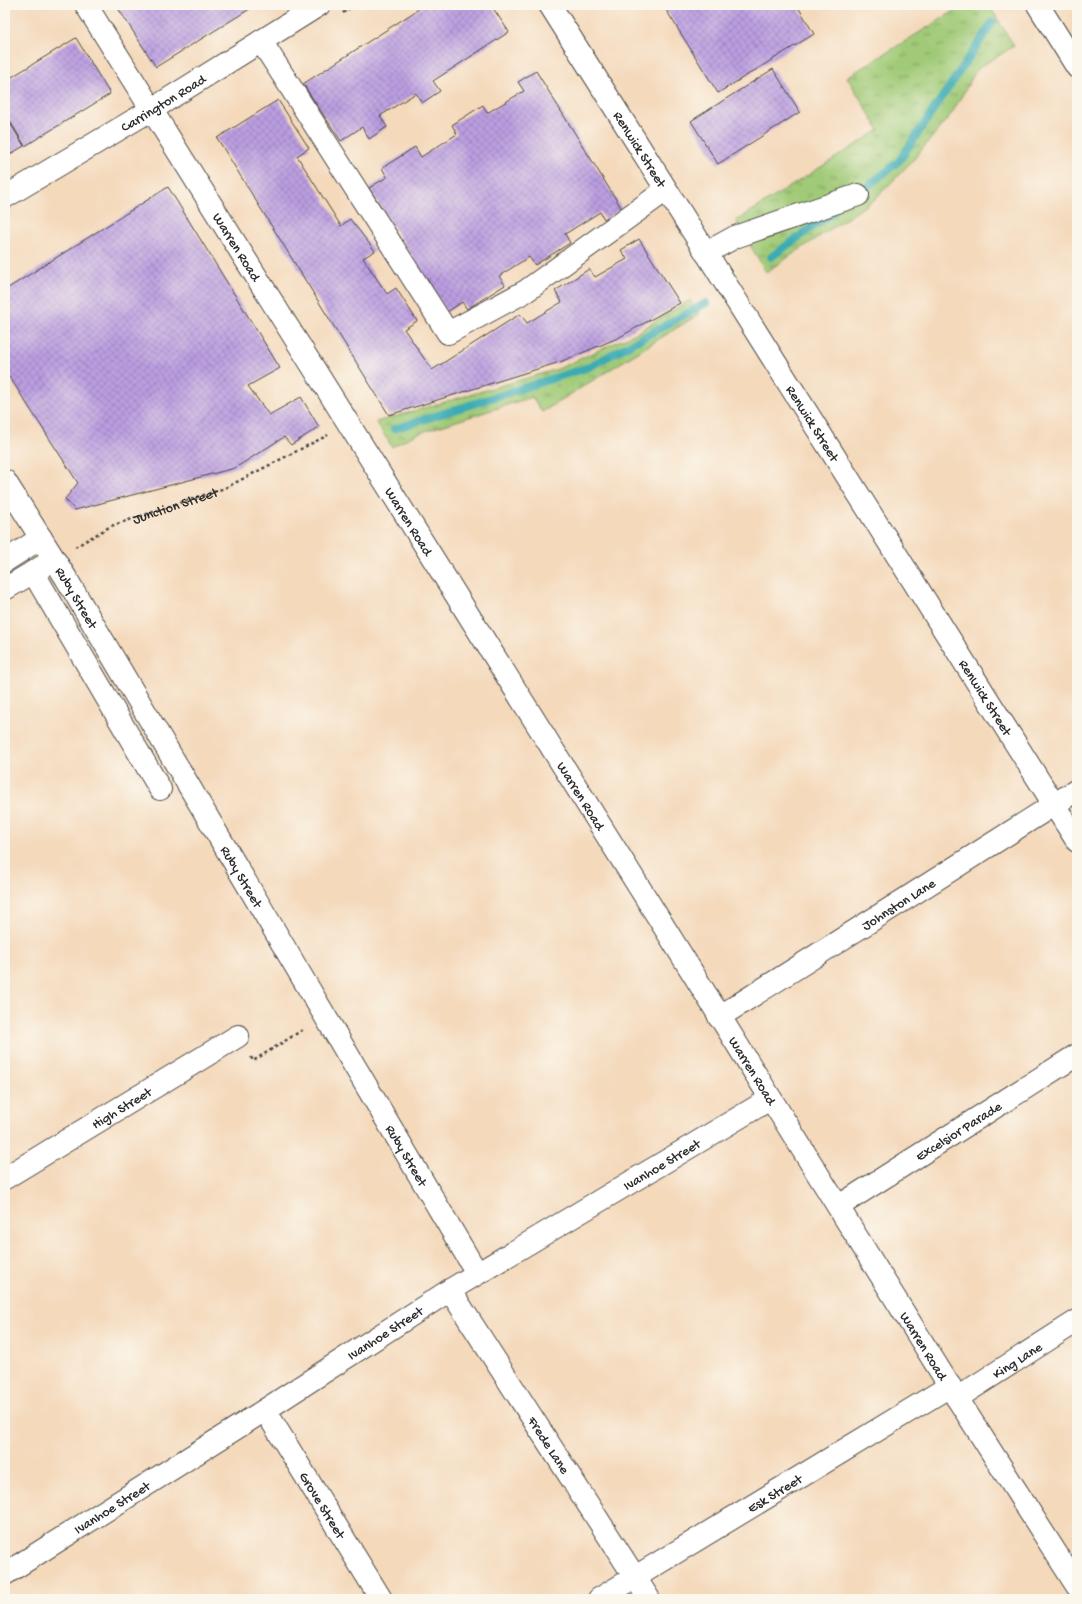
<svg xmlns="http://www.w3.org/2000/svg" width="1082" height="1604" font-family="'Gochi Hand',sans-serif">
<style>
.grass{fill:url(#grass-tufts);stroke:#667a51}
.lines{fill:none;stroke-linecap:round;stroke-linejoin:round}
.stream{stroke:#3aabb4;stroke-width:8}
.building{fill:url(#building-cross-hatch)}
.minor-casing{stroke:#494541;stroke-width:24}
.path{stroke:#494541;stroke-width:2.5;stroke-dasharray:3 3;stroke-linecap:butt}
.minor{stroke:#fff;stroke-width:22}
.labels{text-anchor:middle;stroke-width:3.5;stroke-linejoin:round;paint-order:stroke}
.street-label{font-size:14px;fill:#2b2b2b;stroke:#fbf7ec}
</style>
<defs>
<pattern id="grass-tufts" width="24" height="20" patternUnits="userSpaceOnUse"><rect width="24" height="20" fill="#a0ca77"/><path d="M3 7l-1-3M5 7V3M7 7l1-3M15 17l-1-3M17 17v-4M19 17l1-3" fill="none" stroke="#83a462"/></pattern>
<pattern id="building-cross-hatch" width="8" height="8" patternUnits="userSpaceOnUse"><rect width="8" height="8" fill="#bb9ee1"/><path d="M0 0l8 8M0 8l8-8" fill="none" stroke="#9881b7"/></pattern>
</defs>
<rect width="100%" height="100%" fill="#fbf7ec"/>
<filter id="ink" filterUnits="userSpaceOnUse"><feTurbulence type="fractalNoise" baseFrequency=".025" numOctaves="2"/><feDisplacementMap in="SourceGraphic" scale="8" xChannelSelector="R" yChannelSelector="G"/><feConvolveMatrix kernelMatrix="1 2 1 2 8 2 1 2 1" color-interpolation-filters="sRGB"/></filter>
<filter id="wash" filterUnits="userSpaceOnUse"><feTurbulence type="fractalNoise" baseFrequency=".012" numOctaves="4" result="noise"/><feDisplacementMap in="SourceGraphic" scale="16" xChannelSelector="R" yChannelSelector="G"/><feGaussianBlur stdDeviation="0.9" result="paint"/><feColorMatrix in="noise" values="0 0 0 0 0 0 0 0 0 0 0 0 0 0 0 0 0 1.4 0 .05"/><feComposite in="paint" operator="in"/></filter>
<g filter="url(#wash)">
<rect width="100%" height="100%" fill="#f4d9bb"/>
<g class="grass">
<path d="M 964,5 L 989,5 L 1014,46 L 977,69 L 952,113 L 914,159 L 874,200 L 766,272 L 736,221 L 879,130 L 847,77 Z"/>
<path d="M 690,300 L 699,314 L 542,412 L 532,397 L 416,434 L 392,447 L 376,422 L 558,369 L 636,333 Z"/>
</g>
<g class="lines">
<g class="stream">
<path d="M 857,195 L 899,161 L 993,22"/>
<path d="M 771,257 L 833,212"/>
<path d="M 394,429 L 589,367 L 706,303"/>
</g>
</g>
<g id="blocks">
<g class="building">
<path d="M 116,5 L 256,5 L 156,67 Z"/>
<path d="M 425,5 L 491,5 L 509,32 L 433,81 L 440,91 L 422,103 L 416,93 L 380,116 L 387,127 L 369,139 L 362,127 L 341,141 L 303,84 Z"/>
<path d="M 663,5 L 797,5 L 814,34 L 718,93 Z"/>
<path d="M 76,38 L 110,94 L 25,146 L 5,113 L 5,81 Z"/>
<path d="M 773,69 L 800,112 L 718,164 L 691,121 Z"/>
<path d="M 536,71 L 622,209 L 604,219 L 600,212 L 565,234 L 570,243 L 535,265 L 529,257 L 499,276 L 505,285 L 467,309 L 462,302 L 447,312 L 369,188 L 387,177 L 382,168 L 415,147 L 421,157 L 457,134 L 452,125 L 483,105 L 487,113 L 524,91 L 518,82 Z"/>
<path d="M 278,100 L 309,148 L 297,156 L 341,226 L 350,219 L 375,251 L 363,258 L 387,294 L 396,288 L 417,321 L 404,329 L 432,370 L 520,314 L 527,323 L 562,302 L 555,291 L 589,269 L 595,277 L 627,259 L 621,250 L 639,239 L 680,303 L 618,338 L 560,362 L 389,415 L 217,138 Z"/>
<path d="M 5,115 L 24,146 L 5,157 Z"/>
<path d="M 168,187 L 280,368 L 248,386 L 269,415 L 301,397 L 319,427 L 291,445 L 284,437 L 235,468 L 75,510 L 65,499 L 78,483 L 5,370 L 5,290 Z"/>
</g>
</g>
</g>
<g filter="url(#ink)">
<use href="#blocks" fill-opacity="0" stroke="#494541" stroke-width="1"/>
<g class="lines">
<defs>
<g id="minor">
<path id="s2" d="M 86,5 L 661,922 L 957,1398 L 1077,1586"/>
<path id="s3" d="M 550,5 L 1077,841"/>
<path d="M 1038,5 L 1077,67"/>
<path d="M 261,41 L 448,333 L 526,291 L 666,190"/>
<path id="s4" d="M 5,197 L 151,110 L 319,5"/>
<path d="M 706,253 L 735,237 L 858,195"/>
<path id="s5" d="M 5,481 L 66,578 L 477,1273"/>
<path d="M 5,561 L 41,538"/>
<path d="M 33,572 L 160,789"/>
<path d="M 5,589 L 45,565"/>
<path id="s6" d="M 719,1017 L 1077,790"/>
<path id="s7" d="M 5,1178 L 238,1036"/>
<path id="s8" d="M 839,1206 L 1077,1055"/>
<path id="s9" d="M 450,1290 L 649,1599"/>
<path id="s10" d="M 957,1398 L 1077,1321"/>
<path id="s11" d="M 265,1410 L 381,1599"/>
<path id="s12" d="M 5,1574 L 265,1410 L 450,1290 L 770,1099"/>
<path id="s13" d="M 599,1599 L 950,1386"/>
</g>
</defs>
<use href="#minor" class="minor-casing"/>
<g class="path">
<path d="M 343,13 L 354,5"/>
<path id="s1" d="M 75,547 L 111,526 L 225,488 L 328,435"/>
<path d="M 251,1057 L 253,1061 L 304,1029"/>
</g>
<use href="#minor" class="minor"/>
</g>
</g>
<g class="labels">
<g class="street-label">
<text dy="5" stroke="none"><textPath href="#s4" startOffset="184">Carrington Road</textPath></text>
<text dy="5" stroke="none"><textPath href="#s3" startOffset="170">Renwick Street</textPath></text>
<text dy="5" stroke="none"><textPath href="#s2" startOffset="285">Warren Road</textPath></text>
<text dy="5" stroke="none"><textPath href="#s3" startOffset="494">Renwick Street</textPath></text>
<text dy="5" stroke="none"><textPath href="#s1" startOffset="109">Junction Street</textPath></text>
<text dy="5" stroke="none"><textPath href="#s2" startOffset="609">Warren Road</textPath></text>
<text dy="5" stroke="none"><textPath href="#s5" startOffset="137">Ruby Street</textPath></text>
<text dy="5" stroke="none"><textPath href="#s3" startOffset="818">Renwick Street</textPath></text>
<text dy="5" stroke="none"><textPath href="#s2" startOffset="933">Warren Road</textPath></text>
<text dy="5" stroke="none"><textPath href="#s5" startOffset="461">Ruby Street</textPath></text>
<text dy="5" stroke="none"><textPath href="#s6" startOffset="212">Johnston Lane</textPath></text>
<text dy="5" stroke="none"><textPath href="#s2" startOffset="1257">Warren Road</textPath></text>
<text dy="5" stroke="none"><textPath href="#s7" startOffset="136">High Street</textPath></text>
<text dy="5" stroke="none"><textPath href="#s8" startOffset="141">Excelsior Parade</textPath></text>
<text dy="5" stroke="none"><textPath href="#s5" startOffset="785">Ruby Street</textPath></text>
<text dy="5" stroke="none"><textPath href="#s12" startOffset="774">Ivanhoe Street</textPath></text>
<text dy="5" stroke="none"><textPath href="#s12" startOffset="450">Ivanhoe Street</textPath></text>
<text dy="5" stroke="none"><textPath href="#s2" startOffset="1581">Warren Road</textPath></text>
<text dy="5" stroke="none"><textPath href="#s10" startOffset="71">King Lane</textPath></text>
<text dy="5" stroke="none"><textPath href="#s9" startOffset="184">Frede Lane</textPath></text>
<text dy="5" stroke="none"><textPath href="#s13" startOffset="205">Esk Street</textPath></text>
<text dy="5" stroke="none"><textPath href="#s11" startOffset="111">Grove Street</textPath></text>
<text dy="5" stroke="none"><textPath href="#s12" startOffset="126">Ivanhoe Street</textPath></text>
</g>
</g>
<rect width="1082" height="1604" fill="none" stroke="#fbf7ec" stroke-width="20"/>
</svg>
